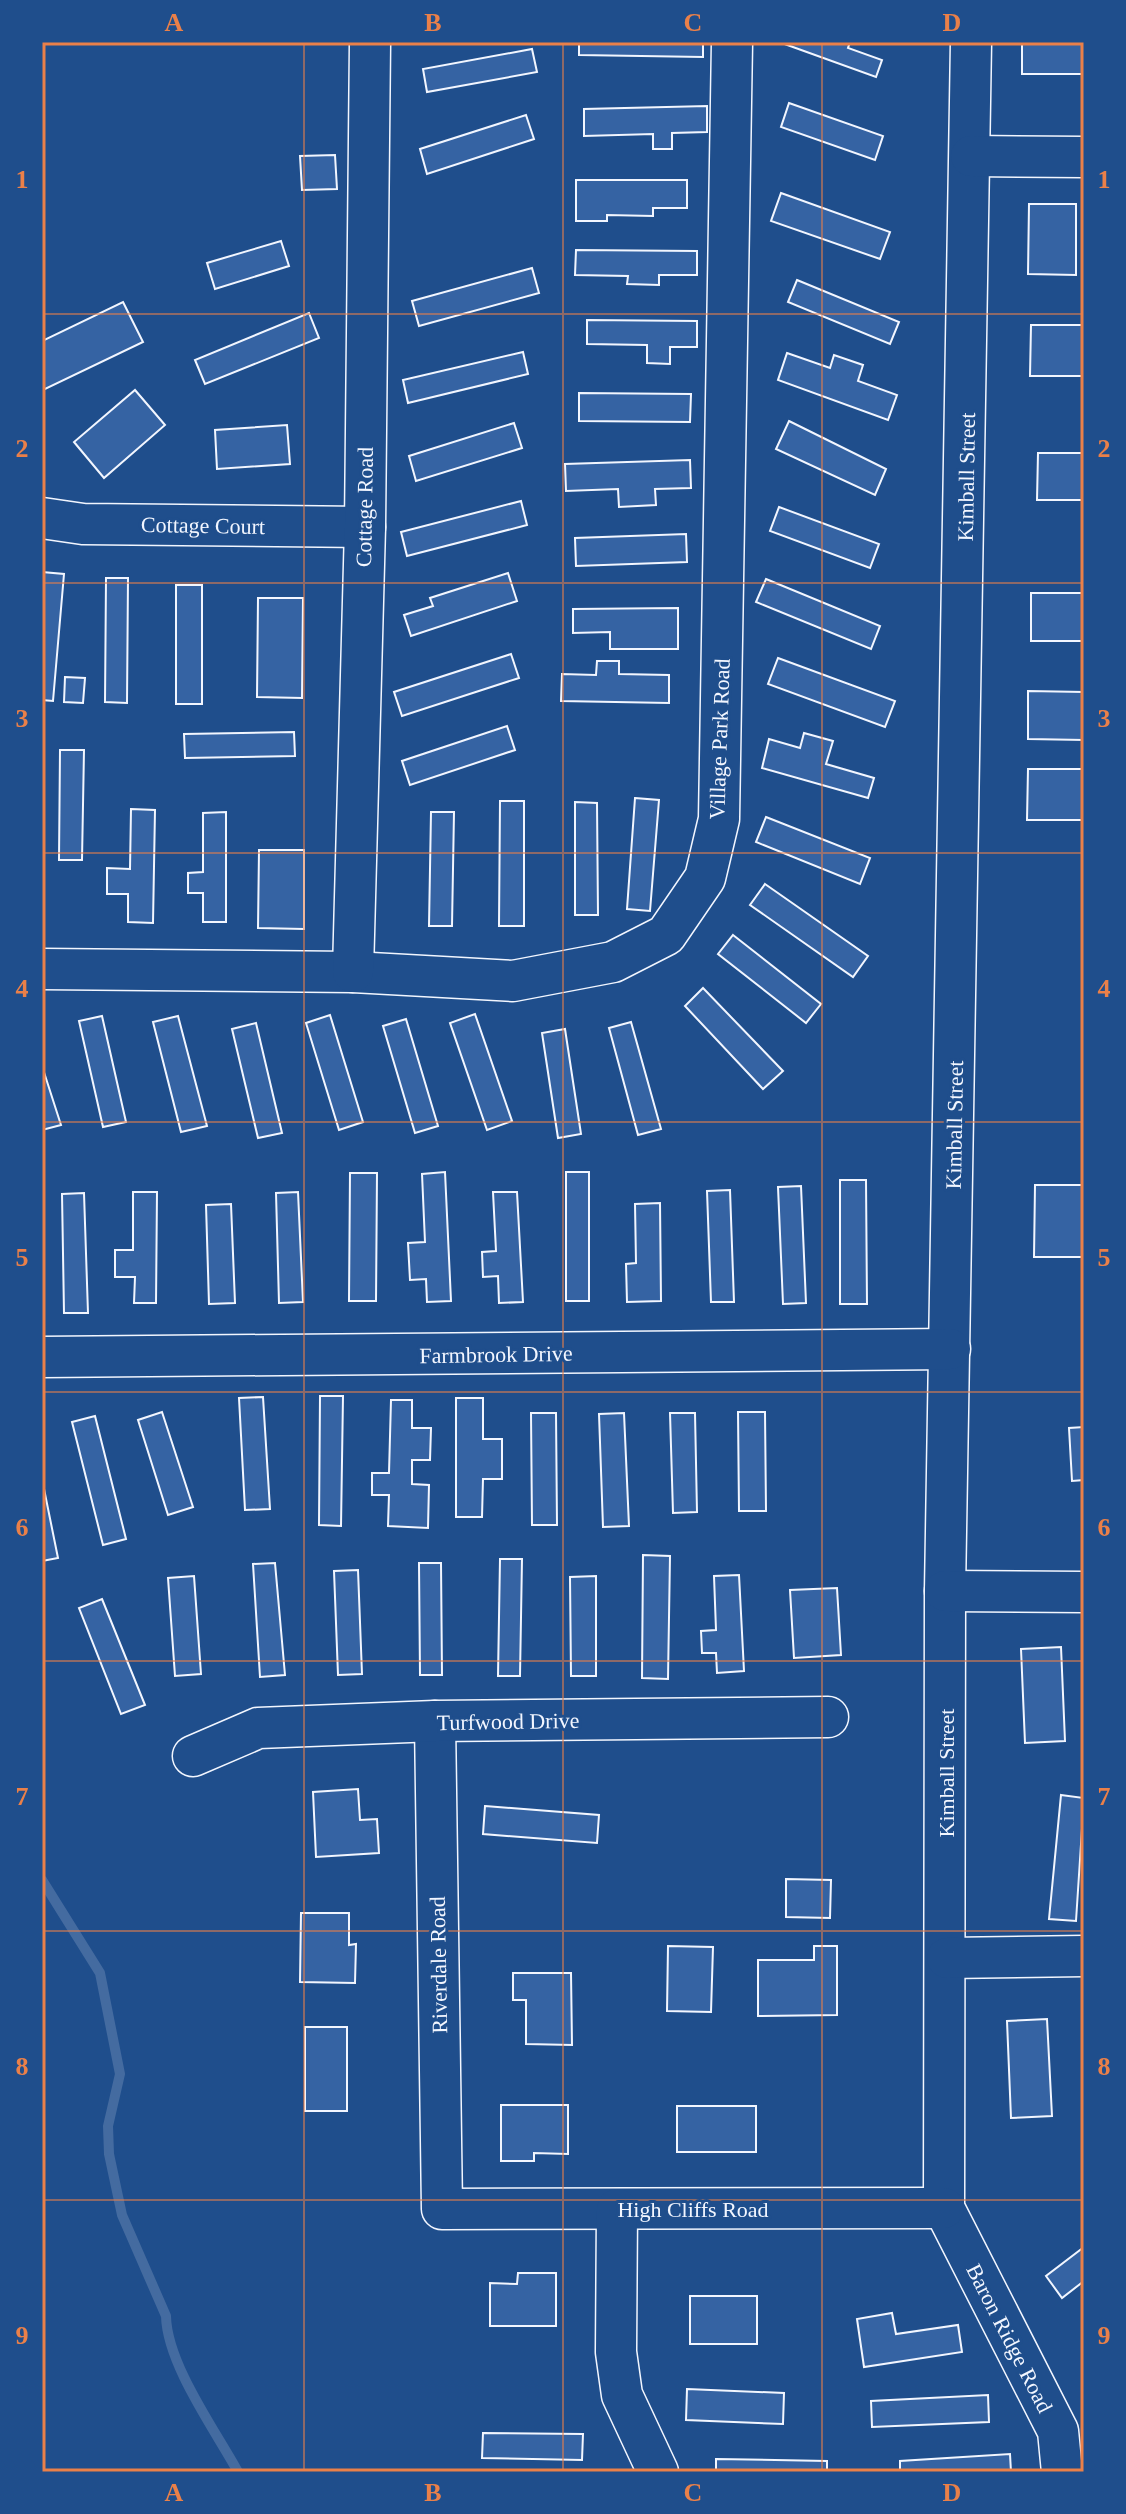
<svg xmlns="http://www.w3.org/2000/svg" width="1126" height="2514" font-family="Georgia,serif">
<style>
.lines{fill:none;stroke-linecap:round;stroke-linejoin:round}
.stream{stroke:#446ba0;stroke-width:10}
.building{fill:#3563a3;stroke:#f2f6ff;stroke-width:2}
.minor-casing{stroke:#f2f6ff;stroke-width:43}
.minor{stroke:#1f4e8c;stroke-width:40}
.grid{fill:none;stroke:#ea8049;stroke-width:2;stroke-opacity:0.55}
.labels{text-anchor:middle;stroke-width:6;stroke-linejoin:round;paint-order:stroke}
.street-label{font-size:22px;fill:#f2f6ff;stroke:#1f4e8c}
.neatline{fill:none;stroke:#ea8049;stroke-width:3}
.grid-label{font-size:26px;text-anchor:middle;font-weight:bold;fill:#ea8049}
</style>
<rect width="100%" height="100%" fill="#1f4e8c"/>
<g class="lines">
<path class="stream" d="M 42,1880 L 100,1973 L 120,2074 L 108,2126 L 109,2154 L 122,2215 L 166,2316 C 167,2364 215,2430 238,2472"/>
</g>
<g class="building">
<path d="M 579,42 L 703,42 L 703,57 L 579,55 Z"/>
<path d="M 779,42 L 850,42 L 848,48 L 882,60 L 876,77 Z"/>
<rect x="1022" y="42" width="62" height="32"/>
<path d="M 532,49 L 537,72 L 427,92 L 423,69 Z"/>
<path d="M 789,103 L 883,136 L 875,160 L 781,127 Z"/>
<path d="M 707,106 L 707,132 L 672,133 L 672,149 L 653,149 L 653,134 L 584,136 L 584,109 Z"/>
<path d="M 526,115 L 534,139 L 427,174 L 420,149 Z"/>
<path d="M 335,155 L 337,189 L 302,190 L 300,156 Z"/>
<path d="M 576,180 L 687,180 L 687,208 L 653,208 L 653,216 L 607,215 L 607,221 L 576,221 Z"/>
<path d="M 781,193 L 890,232 L 880,259 L 771,221 Z"/>
<path d="M 1029,204 L 1076,204 L 1076,275 L 1028,274 Z"/>
<path d="M 281,241 L 289,266 L 215,289 L 207,263 Z"/>
<path d="M 576,250 L 697,251 L 697,275 L 659,275 L 659,285 L 627,284 L 628,276 L 575,275 Z"/>
<path d="M 532,268 L 539,293 L 419,326 L 412,301 Z"/>
<path d="M 797,280 L 899,322 L 890,344 L 788,302 Z"/>
<path d="M 123,302 L 143,342 L 43,390 L 42,341 Z"/>
<path d="M 309,313 L 319,338 L 205,384 L 195,360 Z"/>
<path d="M 587,320 L 697,321 L 697,347 L 670,347 L 670,364 L 647,363 L 647,345 L 587,344 Z"/>
<path d="M 1031,325 L 1084,325 L 1084,376 L 1030,376 Z"/>
<path d="M 523,352 L 528,374 L 408,403 L 403,380 Z"/>
<path d="M 787,353 L 830,368 L 834,355 L 863,365 L 858,381 L 897,395 L 888,420 L 778,380 Z"/>
<path d="M 135,390 L 165,425 L 104,478 L 74,442 Z"/>
<path d="M 579,393 L 691,394 L 690,422 L 579,421 Z"/>
<path d="M 789,421 L 886,469 L 875,495 L 776,449 Z"/>
<path d="M 514,423 L 522,448 L 416,481 L 409,456 Z"/>
<path d="M 287,425 L 290,464 L 217,469 L 215,430 Z"/>
<path d="M 1038,453 L 1084,453 L 1084,500 L 1037,500 Z"/>
<path d="M 690,460 L 691,488 L 655,489 L 656,505 L 619,507 L 618,489 L 566,491 L 565,464 Z"/>
<path d="M 521,501 L 527,525 L 407,556 L 401,532 Z"/>
<path d="M 779,507 L 879,544 L 870,568 L 770,531 Z"/>
<path d="M 686,534 L 687,562 L 576,566 L 575,538 Z"/>
<path d="M 42,572 L 64,574 L 53,701 L 42,700 Z"/>
<path d="M 508,573 L 517,601 L 411,636 L 404,615 L 433,606 L 430,598 Z"/>
<path d="M 106,578 L 128,578 L 127,703 L 105,702 Z"/>
<path d="M 766,579 L 880,626 L 871,649 L 756,602 Z"/>
<rect x="176" y="585" width="26" height="119"/>
<rect x="1031" y="593" width="53" height="48"/>
<path d="M 258,598 L 303,598 L 302,698 L 257,697 Z"/>
<path d="M 678,608 L 678,649 L 610,649 L 610,632 L 573,633 L 573,609 Z"/>
<path d="M 511,654 L 519,678 L 402,716 L 394,692 Z"/>
<path d="M 778,658 L 895,701 L 885,727 L 768,684 Z"/>
<path d="M 597,661 L 619,661 L 619,674 L 669,675 L 669,703 L 561,701 L 562,674 L 596,675 Z"/>
<path d="M 65,677 L 85,678 L 83,703 L 64,702 Z"/>
<path d="M 1028,691 L 1084,692 L 1084,740 L 1028,739 Z"/>
<path d="M 507,726 L 515,750 L 410,785 L 402,761 Z"/>
<path d="M 294,732 L 295,756 L 185,758 L 184,734 Z"/>
<path d="M 804,733 L 833,741 L 826,764 L 874,778 L 868,798 L 762,768 L 769,739 L 800,748 Z"/>
<path d="M 60,750 L 84,750 L 82,860 L 59,860 Z"/>
<path d="M 1028,769 L 1084,769 L 1084,820 L 1027,820 Z"/>
<path d="M 635,798 L 659,800 L 650,911 L 627,909 Z"/>
<path d="M 500,801 L 524,801 L 524,926 L 499,926 Z"/>
<path d="M 575,802 L 597,803 L 598,915 L 575,915 Z"/>
<path d="M 131,809 L 155,810 L 153,923 L 128,922 L 128,894 L 107,894 L 107,868 L 130,869 Z"/>
<path d="M 226,812 L 226,922 L 203,922 L 203,893 L 188,893 L 188,873 L 203,872 L 203,813 Z"/>
<path d="M 431,812 L 454,812 L 452,926 L 429,926 Z"/>
<path d="M 766,817 L 870,858 L 860,884 L 756,842 Z"/>
<path d="M 259,850 L 304,850 L 304,929 L 258,928 Z"/>
<path d="M 765,884 L 868,956 L 853,977 L 750,905 Z"/>
<path d="M 733,935 L 821,1004 L 806,1023 L 718,954 Z"/>
<path d="M 703,988 L 783,1071 L 763,1089 L 685,1006 Z"/>
<path d="M 475,1014 L 512,1121 L 487,1130 L 450,1023 Z"/>
<path d="M 330,1015 L 363,1122 L 339,1130 L 306,1023 Z"/>
<path d="M 102,1016 L 126,1122 L 103,1127 L 79,1021 Z"/>
<path d="M 178,1016 L 207,1126 L 181,1132 L 153,1022 Z"/>
<path d="M 406,1019 L 438,1126 L 415,1133 L 383,1026 Z"/>
<path d="M 631,1022 L 661,1129 L 638,1135 L 609,1028 Z"/>
<path d="M 256,1023 L 282,1133 L 258,1138 L 232,1029 Z"/>
<path d="M 565,1029 L 581,1134 L 558,1138 L 542,1033 Z"/>
<path d="M 42,1066 L 61,1125 L 42,1130 Z"/>
<path d="M 445,1172 L 451,1301 L 427,1302 L 426,1279 L 410,1280 L 408,1243 L 425,1242 L 422,1174 Z"/>
<rect x="566" y="1172" width="23" height="129"/>
<path d="M 350,1173 L 377,1173 L 376,1301 L 349,1301 Z"/>
<path d="M 840,1180 L 866,1180 L 867,1304 L 840,1304 Z"/>
<path d="M 1035,1185 L 1082,1185 L 1082,1257 L 1034,1257 Z"/>
<path d="M 801,1186 L 806,1303 L 783,1304 L 778,1187 Z"/>
<path d="M 730,1190 L 734,1302 L 711,1302 L 707,1191 Z"/>
<path d="M 133,1192 L 157,1192 L 156,1303 L 134,1303 L 135,1277 L 115,1277 L 115,1250 L 133,1250 Z"/>
<path d="M 298,1192 L 303,1302 L 279,1303 L 276,1193 Z"/>
<path d="M 493,1192 L 517,1192 L 523,1302 L 499,1303 L 498,1276 L 483,1277 L 482,1252 L 496,1251 Z"/>
<path d="M 84,1193 L 88,1313 L 64,1313 L 62,1194 Z"/>
<path d="M 660,1203 L 661,1301 L 627,1302 L 626,1264 L 636,1263 L 635,1204 Z"/>
<path d="M 231,1204 L 235,1303 L 209,1304 L 206,1205 Z"/>
<path d="M 320,1396 L 343,1396 L 341,1526 L 319,1525 Z"/>
<path d="M 263,1397 L 270,1509 L 245,1510 L 239,1398 Z"/>
<path d="M 456,1398 L 483,1398 L 483,1439 L 502,1439 L 502,1479 L 483,1479 L 482,1517 L 456,1517 Z"/>
<path d="M 391,1400 L 412,1400 L 412,1428 L 431,1428 L 430,1460 L 412,1460 L 412,1484 L 429,1485 L 428,1528 L 388,1526 L 389,1495 L 372,1495 L 372,1473 L 389,1473 Z"/>
<path d="M 162,1412 L 193,1507 L 168,1515 L 138,1420 Z"/>
<path d="M 738,1412 L 765,1412 L 766,1511 L 739,1511 Z"/>
<path d="M 531,1413 L 556,1413 L 557,1525 L 532,1525 Z"/>
<path d="M 624,1413 L 629,1526 L 603,1527 L 599,1414 Z"/>
<path d="M 670,1413 L 695,1413 L 697,1512 L 673,1513 Z"/>
<path d="M 95,1416 L 126,1539 L 103,1545 L 72,1422 Z"/>
<path d="M 1084,1427 L 1084,1480 L 1072,1481 L 1069,1428 Z"/>
<path d="M 42,1479 L 58,1558 L 42,1561 Z"/>
<path d="M 643,1555 L 670,1556 L 668,1679 L 642,1678 Z"/>
<path d="M 500,1559 L 522,1559 L 520,1676 L 498,1676 Z"/>
<path d="M 275,1563 L 285,1675 L 260,1677 L 253,1564 Z"/>
<path d="M 419,1563 L 441,1563 L 442,1675 L 420,1675 Z"/>
<path d="M 358,1570 L 362,1674 L 338,1675 L 334,1571 Z"/>
<path d="M 739,1575 L 744,1671 L 717,1673 L 716,1653 L 702,1653 L 701,1631 L 716,1630 L 714,1576 Z"/>
<path d="M 194,1576 L 201,1674 L 175,1676 L 168,1578 Z"/>
<path d="M 596,1576 L 596,1676 L 571,1676 L 570,1577 Z"/>
<path d="M 837,1588 L 841,1655 L 794,1658 L 790,1590 Z"/>
<path d="M 102,1599 L 145,1705 L 121,1714 L 79,1608 Z"/>
<path d="M 1061,1647 L 1065,1741 L 1025,1743 L 1021,1649 Z"/>
<path d="M 358,1789 L 360,1820 L 377,1819 L 379,1853 L 316,1857 L 313,1792 Z"/>
<path d="M 1061,1795 L 1084,1798 L 1076,1921 L 1049,1919 Z"/>
<path d="M 485,1806 L 599,1815 L 597,1843 L 483,1834 Z"/>
<path d="M 786,1879 L 831,1880 L 830,1918 L 786,1917 Z"/>
<path d="M 301,1913 L 349,1913 L 349,1945 L 356,1944 L 355,1983 L 300,1982 Z"/>
<path d="M 668,1946 L 713,1947 L 711,2012 L 667,2011 Z"/>
<path d="M 814,1946 L 837,1946 L 837,2015 L 758,2016 L 758,1960 L 814,1960 Z"/>
<path d="M 513,1973 L 571,1973 L 572,2045 L 526,2044 L 526,2000 L 513,2000 Z"/>
<path d="M 1047,2019 L 1052,2116 L 1011,2118 L 1007,2021 Z"/>
<rect x="305" y="2027" width="42" height="84"/>
<path d="M 501,2105 L 568,2105 L 568,2154 L 534,2153 L 534,2161 L 501,2161 Z"/>
<rect x="677" y="2106" width="79" height="46"/>
<path d="M 1084,2247 L 1084,2281 L 1062,2298 L 1046,2276 Z"/>
<path d="M 518,2273 L 556,2273 L 556,2326 L 490,2326 L 490,2283 L 517,2284 Z"/>
<rect x="690" y="2296" width="67" height="48"/>
<path d="M 892,2313 L 896,2334 L 958,2325 L 962,2352 L 864,2367 L 857,2319 Z"/>
<path d="M 687,2389 L 784,2393 L 783,2424 L 686,2420 Z"/>
<path d="M 988,2395 L 989,2422 L 872,2427 L 871,2401 Z"/>
<path d="M 483,2433 L 583,2434 L 582,2460 L 482,2458 Z"/>
<path d="M 1010,2454 L 1011,2472 L 900,2472 L 900,2461 Z"/>
<path d="M 716,2459 L 827,2461 L 827,2472 L 716,2472 Z"/>
</g>
<g class="lines">
<defs>
<g id="minor">
<path d="M 971,42 L 945,1591 L 944,2208 L 1058,2431 L 1062,2472"/>
<path d="M 971,156 L 1084,157"/>
<path d="M 42,518 L 83,524 L 365,527"/>
<path d="M 42,969 L 353,972 L 513,981 L 613,962 L 666,935 L 705,878 L 719,819 L 732,42"/>
<path d="M 353,972 L 365,527 L 370,42"/>
<path d="M 42,1357 L 950,1349"/>
<path d="M 945,1591 L 1084,1592"/>
<path d="M 435,1721 L 442,2209 L 944,2208"/>
<path d="M 193,1756 L 258,1728 L 435,1721 L 828,1717"/>
<path d="M 947,1958 L 1084,1956"/>
<path d="M 617,2209 L 616,2352 L 622,2395 L 658,2472"/>
</g>
</defs>
<use href="#minor" class="minor-casing"/>
<use href="#minor" class="minor"/>
</g>
<path class="grid" d="M 304,42 L 304,2472M 563,42 L 563,2472M 822,42 L 822,2472M 42,314 L 1084,314M 42,583 L 1084,583M 42,853 L 1084,853M 42,1122 L 1084,1122M 42,1392 L 1084,1392M 42,1661 L 1084,1661M 42,1931 L 1084,1931M 42,2200 L 1084,2200"/>
<g class="labels">
<g class="street-label">
<text transform="translate(966 477) rotate(-89)" y="8">Kimball Street</text>
<text transform="translate(364 507) rotate(-89)" y="8">Cottage Road</text>
<text transform="translate(203 525) rotate(1)" y="8">Cottage Court</text>
<text transform="translate(719 739) rotate(-88)" y="8">Village Park Road</text>
<text transform="translate(954 1125) rotate(-89)" y="8">Kimball Street</text>
<text transform="translate(496 1354) rotate(-1)" y="8">Farmbrook Drive</text>
<text transform="translate(508 1721) rotate(-1)" y="8">Turfwood Drive</text>
<text transform="translate(946 1773) rotate(-90)" y="8">Kimball Street</text>
<text transform="translate(438 1965) rotate(-91)" y="8">Riverdale Road</text>
<text x="693" y="2217">High Cliffs Road</text>
<text transform="translate(1010 2338) rotate(63)" y="8">Baron Ridge Road</text>
</g>
</g>
<rect width="1126" height="2514" fill="none" stroke="#1f4e8c" stroke-width="88"/>
<rect x="44" y="44" width="1038" height="2426" class="neatline"/>
<g class="grid-label">
<text x="174" y="31">A</text>
<text x="433" y="31">B</text>
<text x="693" y="31">C</text>
<text x="952" y="31">D</text>
<text x="22" y="188">1</text>
<text x="1104" y="188">1</text>
<text x="22" y="457">2</text>
<text x="1104" y="457">2</text>
<text x="22" y="727">3</text>
<text x="1104" y="727">3</text>
<text x="22" y="997">4</text>
<text x="1104" y="997">4</text>
<text x="22" y="1266">5</text>
<text x="1104" y="1266">5</text>
<text x="22" y="1536">6</text>
<text x="1104" y="1536">6</text>
<text x="22" y="1805">7</text>
<text x="1104" y="1805">7</text>
<text x="22" y="2075">8</text>
<text x="1104" y="2075">8</text>
<text x="22" y="2344">9</text>
<text x="1104" y="2344">9</text>
<text x="174" y="2501">A</text>
<text x="433" y="2501">B</text>
<text x="693" y="2501">C</text>
<text x="952" y="2501">D</text>
</g>
</svg>
